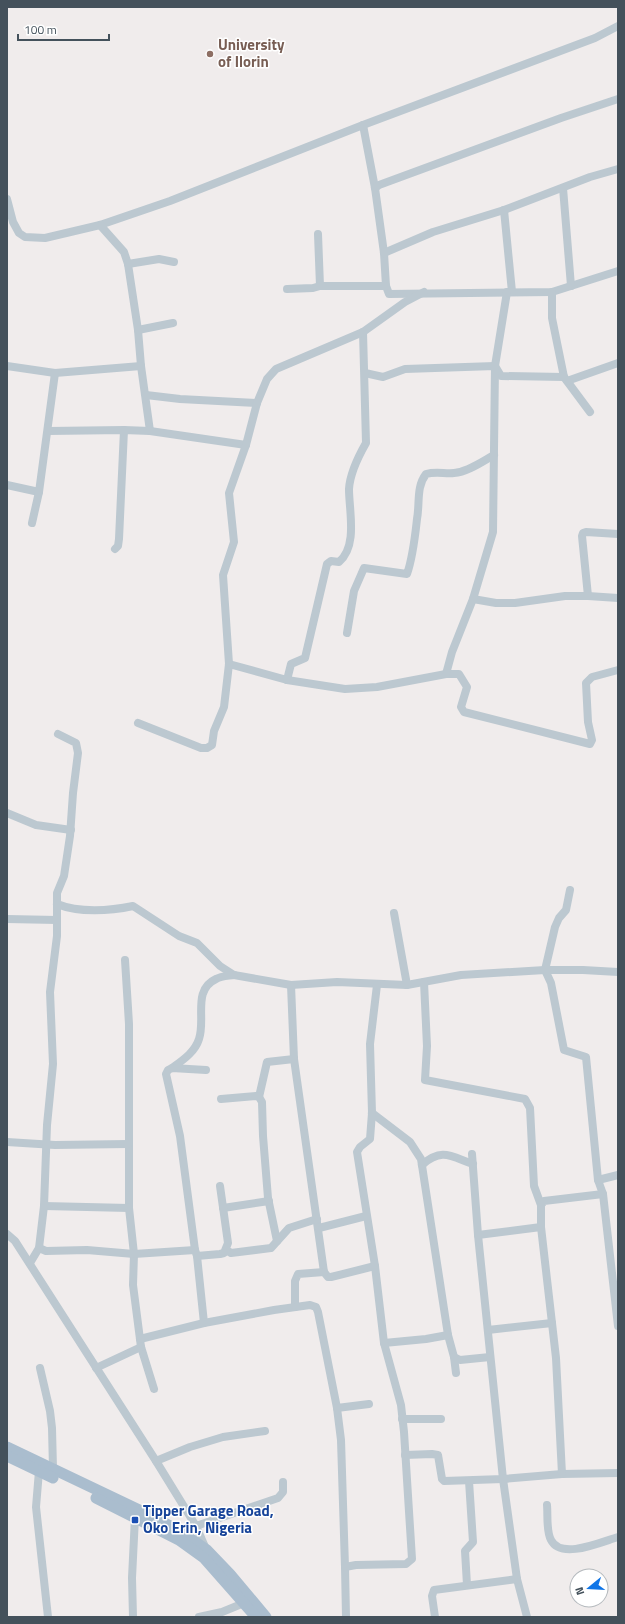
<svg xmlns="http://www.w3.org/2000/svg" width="625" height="1624" font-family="'Titillium Web',sans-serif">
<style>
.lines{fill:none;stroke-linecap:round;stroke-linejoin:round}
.minor{stroke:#bcc8d0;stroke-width:8}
.major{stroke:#aabdce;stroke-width:11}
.education-dot{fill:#8d6e63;stroke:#fff;stroke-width:1.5}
.transit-dot{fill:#1a4fb4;stroke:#fff;stroke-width:1.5}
.labels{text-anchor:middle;stroke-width:3;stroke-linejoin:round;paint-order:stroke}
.education-label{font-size:15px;font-weight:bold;fill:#785e54;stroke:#fff;text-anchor:start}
.transit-label{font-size:15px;font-weight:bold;fill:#164399;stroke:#fff;text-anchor:start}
</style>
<rect width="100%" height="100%" fill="#f0ecec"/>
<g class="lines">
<g class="minor">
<path d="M 363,125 L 375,188 L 384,253 L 386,286 L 389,294 L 552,292 L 618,271"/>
<path d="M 375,188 L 379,185 L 561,118 L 618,99"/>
<path d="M 563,188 L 571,286"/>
<path d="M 7,199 L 13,222 L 19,233 L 25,237 L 45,238 L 100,225 L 170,201 L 363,125 L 595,38 L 618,26"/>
<path d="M 504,210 L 512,292"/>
<path d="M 100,225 L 124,252 L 128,264 L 138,330 L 141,366 L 150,431"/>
<path d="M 318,234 L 320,286"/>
<path d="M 384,253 L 433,232 L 504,210 L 590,177 L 618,169"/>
<path d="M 128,264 L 159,259 L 174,262"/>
<path d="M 287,289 L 313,288 L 320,286 L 386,286"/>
<path d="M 552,292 L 552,318 L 564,377 L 590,412"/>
<path d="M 138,330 L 173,323"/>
<path d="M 7,366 L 55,373 L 141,366"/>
<path d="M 365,373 L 383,377 L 405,369 L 495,366 L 501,376 L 564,377"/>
<path d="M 567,381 L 618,363"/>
<path d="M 146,395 L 180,399 L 257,403"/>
<path d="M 48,431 L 124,430 L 150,431 L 246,445"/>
<path d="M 7,485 L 39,492"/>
<path d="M 32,523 L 39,492 L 55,373"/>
<path d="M 115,549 L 118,546 L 119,539 L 124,430"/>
<path d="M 588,596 L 582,536 L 583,533 L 586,532 L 618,534"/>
<path d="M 473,599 L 496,603 L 515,603 L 565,596 L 588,596 L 618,598"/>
<path d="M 347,633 L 354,591 L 364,568 L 407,574 C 413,557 415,537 417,519 C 420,503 416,487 426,474 C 436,471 445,474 454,473 C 468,472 483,461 494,455"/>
<path d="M 229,664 L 287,680 L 345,689 L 377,687 L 446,674 L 459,674 L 467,687 L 461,707 L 464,712 L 590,744 L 592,740 L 588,722 L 586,683 L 592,677 L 618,670"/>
<path d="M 446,674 L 452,652 L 473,599 L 493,532 L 495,366 L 507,292"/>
<path d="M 287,680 L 291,664 L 305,658 L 327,564 L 331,561 L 339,562 C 358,546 349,511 349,489 C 350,473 358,457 366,443 L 363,332"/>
<path d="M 138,723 L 201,748 L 207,748 L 212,745 L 214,731 L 224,707 L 229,664 L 223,575 L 234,542 L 229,493 L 246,445 L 257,403 L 267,379 L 276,369 L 363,332 L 405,302 L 424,292"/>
<path d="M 7,813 L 36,825 L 71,830"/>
<path d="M 570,890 L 566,910 L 559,918 L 555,927 L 545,970 L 551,983 L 564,1050 L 586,1057 L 598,1180 L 603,1194 L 618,1326"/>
<path d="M 57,904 C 79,913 110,911 133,906 L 179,936 L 197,943 L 220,966 L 234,975 L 291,985 L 337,982 L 407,985 L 461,975 L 545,970 L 583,970 L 618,972"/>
<path d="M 394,913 L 407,985"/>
<path d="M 7,919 L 57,920"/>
<path d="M 125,960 L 129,1024 L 129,1208 L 134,1254 L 133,1285 L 141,1347 L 154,1389"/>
<path d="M 424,982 L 427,1046 L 425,1080 L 525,1099 L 530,1108 L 534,1186 L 541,1205"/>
<path d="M 291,985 L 294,1059 L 324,1272 L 328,1277 L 331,1277 L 375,1266"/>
<path d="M 172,1068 C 183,1060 195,1052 199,1039 C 206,1019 192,990 216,979 C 221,976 228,976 234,975"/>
<path d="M 259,1097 L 267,1062 L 294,1059"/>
<path d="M 221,1099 L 256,1096 L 259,1097 L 262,1102 L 263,1136 L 268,1198 L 277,1241"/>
<path d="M 372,1113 L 410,1142 L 421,1159 L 448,1335 L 454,1357 L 460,1360 L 490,1357"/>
<path d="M 7,1142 L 55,1145 L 128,1144"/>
<path d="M 472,1154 L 478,1235 L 503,1479 L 517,1579 L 527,1617"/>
<path d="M 422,1165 C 442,1147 452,1157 473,1164"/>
<path d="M 598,1180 L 618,1175"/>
<path d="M 44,1206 L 129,1208"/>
<path d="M 223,1208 L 269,1201"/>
<path d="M 319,1228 L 366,1216"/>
<path d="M 7,1234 L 15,1241 L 156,1461 L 196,1526 L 206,1549"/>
<path d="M 478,1235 L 541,1227"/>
<path d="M 39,1248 L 46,1251 L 87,1250 L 134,1254 L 195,1250"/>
<path d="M 226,1250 L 231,1253 L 271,1248 L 289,1228 L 317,1219"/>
<path d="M 197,1256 L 220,1254 L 224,1253 L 228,1243 L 220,1186"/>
<path d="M 30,1263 L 39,1248 L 44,1206 L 47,1125 L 53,1064 L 50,992 L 57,936 L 57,893 L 64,876 L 70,836 L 73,793 L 78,753 L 76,743 L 58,734"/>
<path d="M 295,1307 L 295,1281 L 298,1274 L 324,1272"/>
<path d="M 204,1323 L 197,1256 L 195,1250 L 180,1136 L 166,1074 L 168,1070 L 172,1068 L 206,1070"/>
<path d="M 488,1330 L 552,1323"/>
<path d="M 140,1339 L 204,1323 L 274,1310 L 310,1305 L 316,1307 L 318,1312 L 337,1408 L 341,1440 L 345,1567 L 346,1617"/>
<path d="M 384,1343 L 426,1339 L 448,1335"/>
<path d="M 454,1357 L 456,1373"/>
<path d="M 40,1368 L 50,1411 L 52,1428 L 53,1469"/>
<path d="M 96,1368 L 141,1347"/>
<path d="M 337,1408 L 369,1404"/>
<path d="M 402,1419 L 441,1419"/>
<path d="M 405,1455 L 432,1454 L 438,1455 L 442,1479 L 444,1481 L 503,1479 L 562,1474 L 618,1473"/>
<path d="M 156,1461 L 190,1447 L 223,1437 L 265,1431"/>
<path d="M 39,1471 L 36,1507 L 48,1617"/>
<path d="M 562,1474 L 556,1358 L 541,1227 L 541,1205 L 544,1201 L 603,1194"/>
<path d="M 547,1505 C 548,1516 546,1531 551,1540 C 561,1560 601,1542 618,1537"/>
<path d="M 196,1526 L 278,1498 L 283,1492 L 283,1482"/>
<path d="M 345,1567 L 356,1565 L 406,1564 L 412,1559 L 404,1432 L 401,1405 L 384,1343 L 375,1266 L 357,1152 L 360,1147 L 370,1139 L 372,1113 L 370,1044 L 377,985"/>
<path d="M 467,1585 L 465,1551 L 473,1542 L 469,1481"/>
<path d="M 133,1617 L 132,1578 L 135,1517"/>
<path d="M 199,1617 L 222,1612 L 244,1603"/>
<path d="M 435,1617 L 432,1596 L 434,1590 L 517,1579"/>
</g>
<g class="major">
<path d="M 7,1447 L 156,1518 L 184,1534 L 207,1550 L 230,1574 L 266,1617"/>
<path d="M 7,1456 L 53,1478"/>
<path d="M 96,1498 L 179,1540 L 204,1558 L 256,1617"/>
</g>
</g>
<circle class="education-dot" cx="210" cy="54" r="4"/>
<rect class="transit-dot" x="131" y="1516" width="8" height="8" rx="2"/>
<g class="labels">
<g class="education-label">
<text x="218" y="50">University<tspan x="218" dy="17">of Ilorin</tspan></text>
</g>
<g class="transit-label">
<text x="143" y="1516">Tipper Garage Road,<tspan x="143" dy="17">Oko Erin, Nigeria</tspan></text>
</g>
</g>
<rect width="625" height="1624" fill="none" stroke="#44515b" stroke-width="16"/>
<g transform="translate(589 1588) rotate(252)"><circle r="19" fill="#ffffff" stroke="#b4b9bd"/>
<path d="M0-3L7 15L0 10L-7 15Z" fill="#0f75e7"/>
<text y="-6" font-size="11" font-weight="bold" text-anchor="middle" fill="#44515b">N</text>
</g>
<path d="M18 34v6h91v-6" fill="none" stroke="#44515b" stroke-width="2"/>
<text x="24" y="34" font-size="12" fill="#44515b" stroke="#ffffff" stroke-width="3" paint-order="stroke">100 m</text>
</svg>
